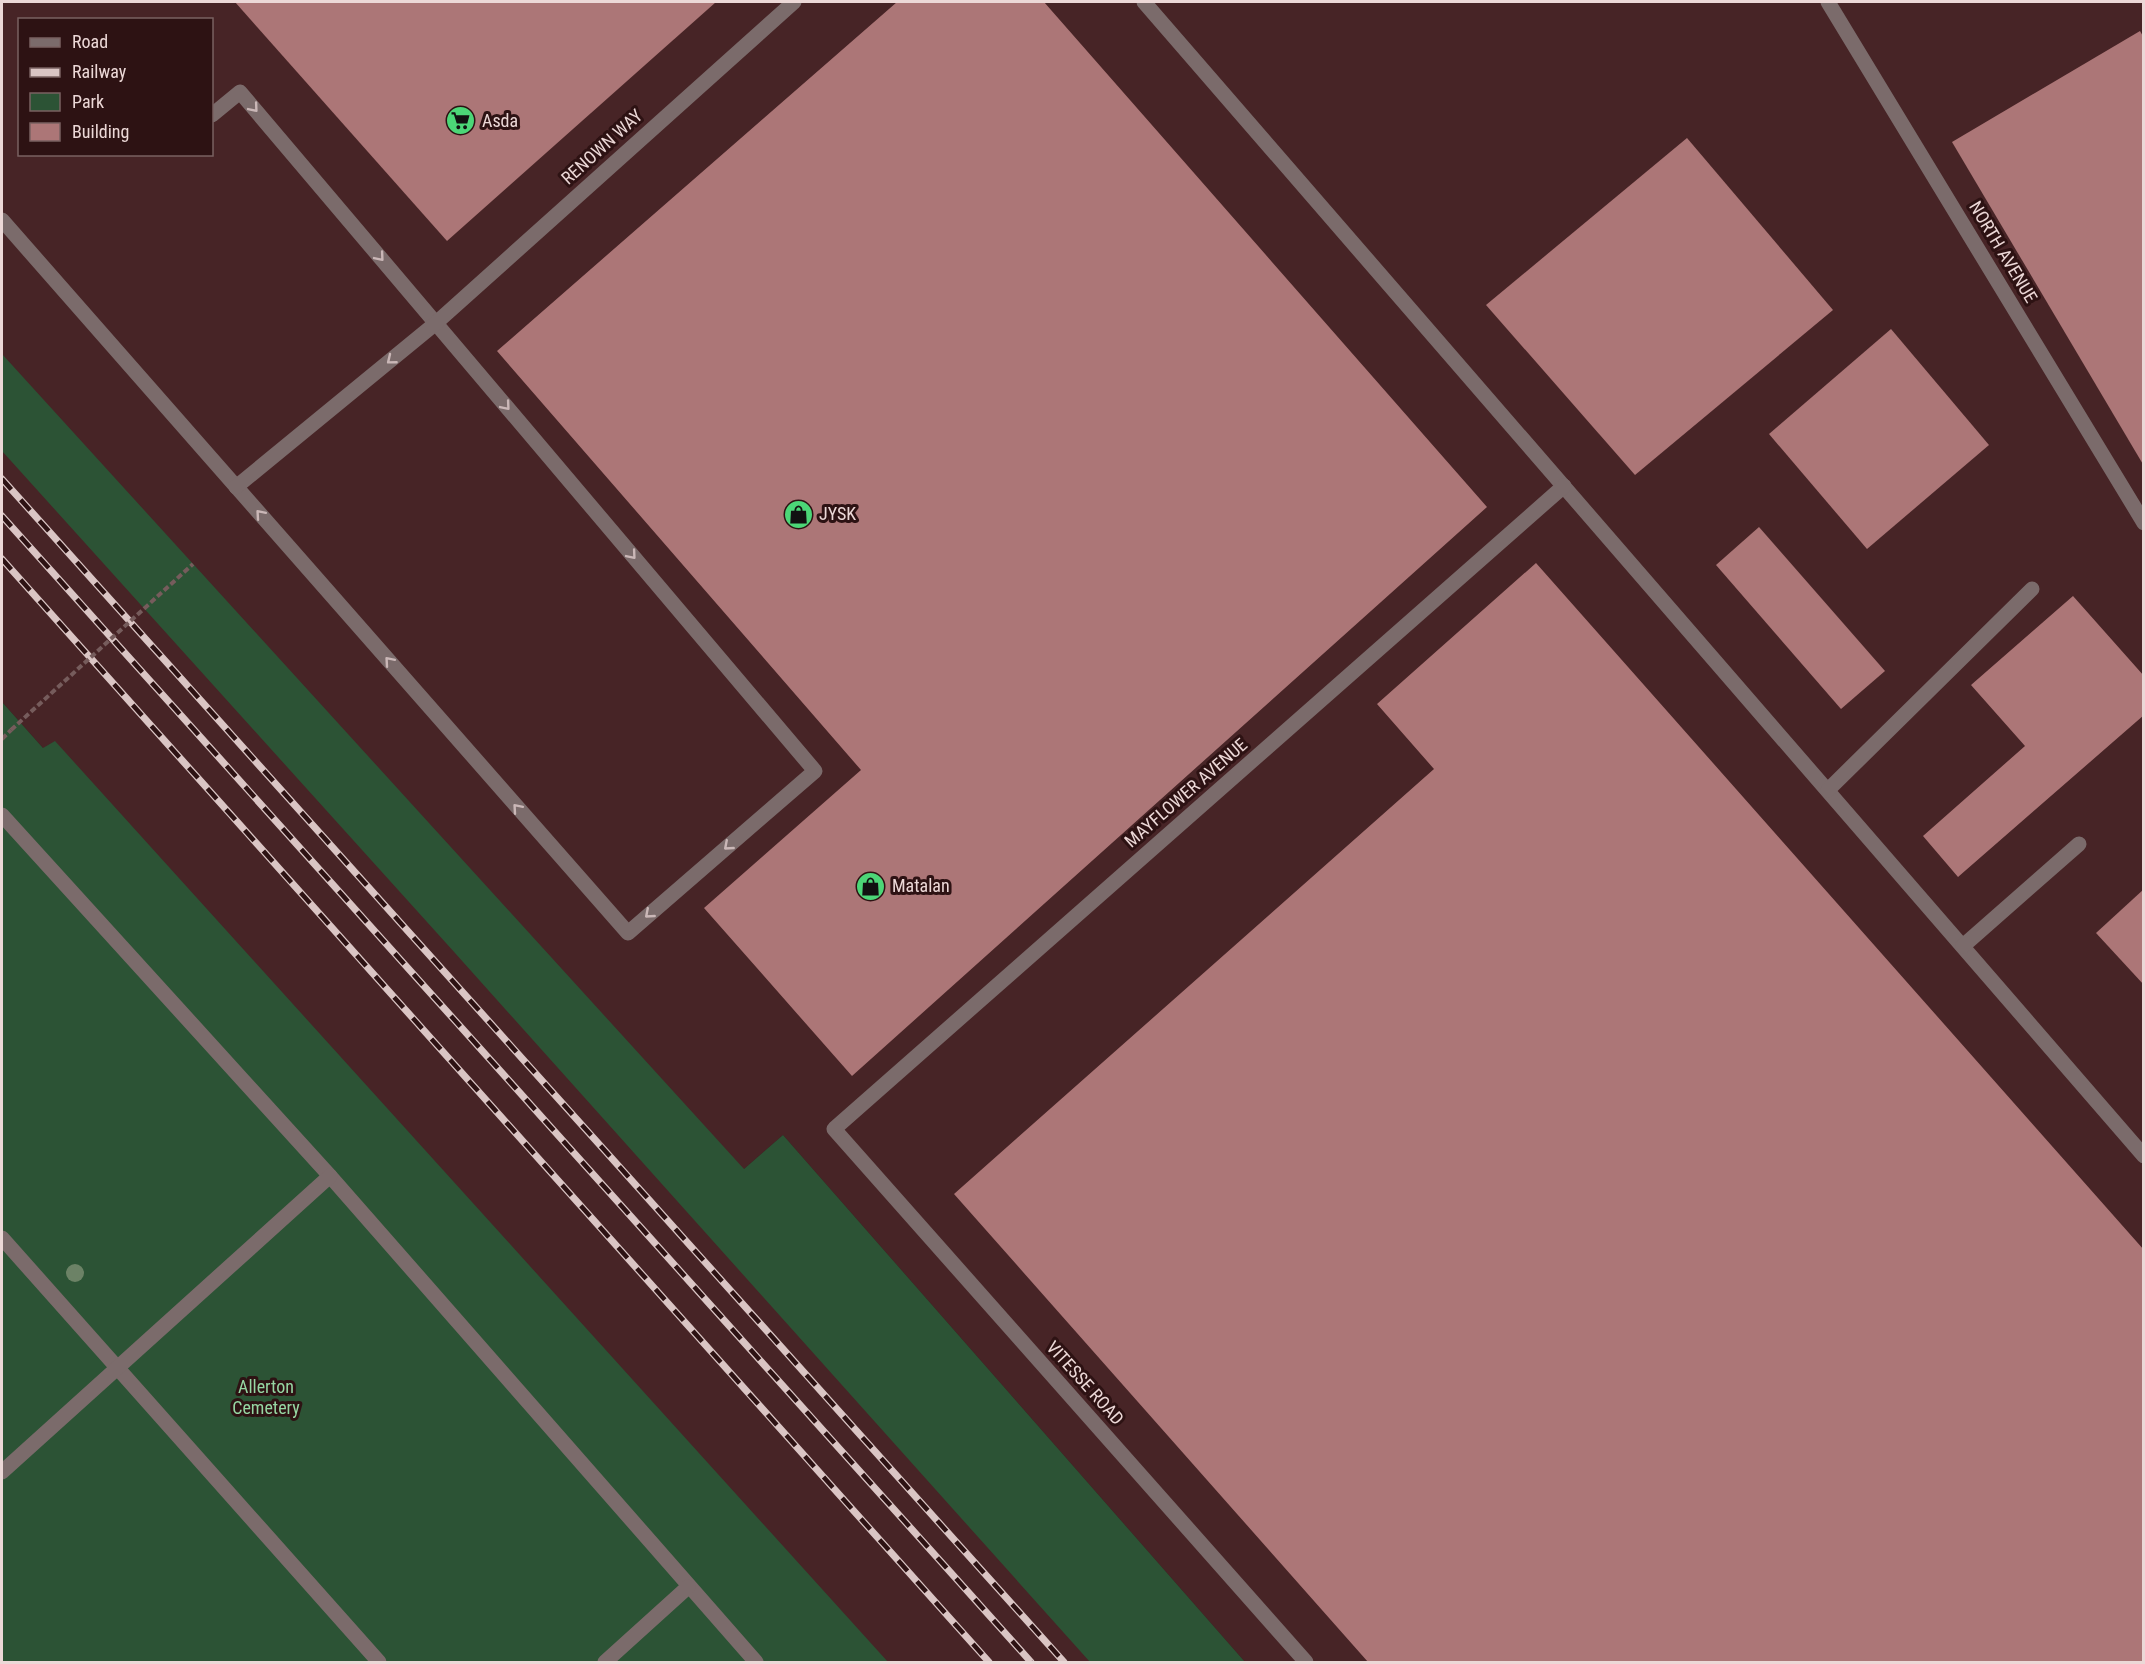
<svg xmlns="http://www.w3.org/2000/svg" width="2145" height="1664" font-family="'Roboto Condensed',sans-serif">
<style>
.built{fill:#472426;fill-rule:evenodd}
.green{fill:#2c5335}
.building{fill:#ac7677}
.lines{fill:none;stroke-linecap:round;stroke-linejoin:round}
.path{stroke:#765c5c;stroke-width:4;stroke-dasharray:6 3;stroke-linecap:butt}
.minor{stroke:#7b6b6b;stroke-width:15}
.rail-casing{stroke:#dac5c4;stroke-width:7}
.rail{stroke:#2d1213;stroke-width:4.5;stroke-dasharray:14;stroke-linecap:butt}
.path-bridge{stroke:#765c5c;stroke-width:4;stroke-dasharray:6 3;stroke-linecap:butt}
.tree{fill:#6c8266}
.oneway{stroke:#cab7b7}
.labels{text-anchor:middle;stroke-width:6;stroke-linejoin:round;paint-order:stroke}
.poi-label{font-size:18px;fill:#ecd8d7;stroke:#2d1213;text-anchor:start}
.street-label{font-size:18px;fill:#ecd8d7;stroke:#2d1213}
.park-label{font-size:18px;fill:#96d7a3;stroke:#2d1213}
</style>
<rect width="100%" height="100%" fill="#381b1c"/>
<path class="built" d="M 2,2 L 2143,2 L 2143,1662 L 1245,1662 L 783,1135 L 744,1169 L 1184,1662 L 859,1662 L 2,702 ZM 20,20 L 212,20 L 212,154 L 20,154 Z"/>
<g class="green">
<path d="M 2,354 L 744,1169 L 783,1135 L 1245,1662 L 1090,1662 L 455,953 L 2,451 Z"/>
<path d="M 2,702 L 43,748 L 55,741 L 888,1662 L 2,1662 Z"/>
</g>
<g class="building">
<path d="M 235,2 L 716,2 L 447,241 Z"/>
<path d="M 897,2 L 1044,2 L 1487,507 L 852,1076 L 704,908 L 861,770 L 497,351 Z"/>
<path d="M 2140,31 L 2144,38 L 2144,466 L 1952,142 Z"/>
<path d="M 1687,138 L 1833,310 L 1635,475 L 1486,305 Z"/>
<path d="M 1891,329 L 1989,445 L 1867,549 L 1769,434 Z"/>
<path d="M 1759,527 L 1885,671 L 1841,709 L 1716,565 Z"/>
<path d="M 1536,563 L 2144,1250 L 2144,1662 L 1368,1662 L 954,1194 L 1434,769 L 1377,704 Z"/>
<path d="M 2073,596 L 2144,676 L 2144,715 L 1958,877 L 1923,836 L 2025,746 L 1971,685 Z"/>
<path d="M 2144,889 L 2144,985 L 2096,933 Z"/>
</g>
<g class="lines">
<path class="path" d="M 2,739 L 11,730"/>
<g class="minor">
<path d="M 1144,2 L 2144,1156"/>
<path d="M 1828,2 L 2144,523"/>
<path d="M 2,220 L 628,933 L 815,771 L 240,92 L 212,115"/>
<path d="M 236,487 L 436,323 L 794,2"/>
<path d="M 1828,790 L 2032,589"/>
<path d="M 2,815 L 330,1176 L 756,1662"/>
<path d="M 1963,946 L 2079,844"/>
<path d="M 2,1238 L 379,1662"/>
<path d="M 2,1472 L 330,1176"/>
<path d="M 605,1662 L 688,1587"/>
<path d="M 1306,1662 L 834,1129 L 1564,486"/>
</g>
<defs>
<g id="rail">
<path d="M 2,479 L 1064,1662"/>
<path d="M 2,516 L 1031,1662"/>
<path d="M 2,559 L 989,1662"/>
</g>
</defs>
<use href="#rail" class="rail-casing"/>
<use href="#rail" class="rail"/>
<path class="path-bridge" d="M 11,730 L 193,564"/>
</g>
<circle class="tree" cx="75" cy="1273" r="9"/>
<defs><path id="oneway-chevron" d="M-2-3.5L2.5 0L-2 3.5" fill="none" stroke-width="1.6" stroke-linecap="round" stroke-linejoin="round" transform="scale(1.5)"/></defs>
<g class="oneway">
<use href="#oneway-chevron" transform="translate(254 108) rotate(50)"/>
<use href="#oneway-chevron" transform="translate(380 257) rotate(50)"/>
<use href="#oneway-chevron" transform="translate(391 360) rotate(141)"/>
<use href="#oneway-chevron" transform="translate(506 406) rotate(50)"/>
<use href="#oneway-chevron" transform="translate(260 514) rotate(-131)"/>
<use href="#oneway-chevron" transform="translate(632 555) rotate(50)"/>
<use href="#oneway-chevron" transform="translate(389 661) rotate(-131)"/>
<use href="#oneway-chevron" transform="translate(517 808) rotate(-131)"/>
<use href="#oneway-chevron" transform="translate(728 846) rotate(139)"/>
<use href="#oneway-chevron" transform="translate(649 914) rotate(139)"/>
</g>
<defs>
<symbol id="supermarket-disc" viewBox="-11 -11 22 22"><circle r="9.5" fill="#4cd677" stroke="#2d1213"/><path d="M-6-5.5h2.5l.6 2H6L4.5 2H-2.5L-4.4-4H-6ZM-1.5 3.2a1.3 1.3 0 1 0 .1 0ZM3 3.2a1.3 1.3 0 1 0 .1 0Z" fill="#111"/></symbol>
<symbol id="shop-disc" viewBox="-11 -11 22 22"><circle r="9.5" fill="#4cd677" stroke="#2d1213"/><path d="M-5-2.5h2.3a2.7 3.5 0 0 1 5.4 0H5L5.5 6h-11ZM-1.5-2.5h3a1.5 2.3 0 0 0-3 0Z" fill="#111"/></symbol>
</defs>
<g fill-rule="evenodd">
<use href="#supermarket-disc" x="444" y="104" width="33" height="33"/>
<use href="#shop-disc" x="782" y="498" width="33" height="33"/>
<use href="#shop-disc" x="854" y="870" width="33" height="33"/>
</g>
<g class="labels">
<g class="poi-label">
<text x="482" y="127">Asda</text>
<text x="819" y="520">JYSK</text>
<text x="892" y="892">Matalan</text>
</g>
<g class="street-label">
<text transform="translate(602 147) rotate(-42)" y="6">RENOWN WAY</text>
<text transform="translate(2003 252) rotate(59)" y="6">NORTH AVENUE</text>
<text transform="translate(1186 793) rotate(-41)" y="6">MAYFLOWER AVENUE</text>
<text transform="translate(1085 1383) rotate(48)" y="6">VITESSE ROAD</text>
</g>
<g class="park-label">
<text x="266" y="1393">Allerton<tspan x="266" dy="21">Cemetery</tspan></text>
</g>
</g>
<rect width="2145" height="1664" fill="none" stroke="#ecd8d7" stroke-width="6"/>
<rect x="18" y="18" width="195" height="138" fill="#2d1213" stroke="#796161" stroke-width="1.5"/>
<rect x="30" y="38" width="30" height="9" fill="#7b6b6b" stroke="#796161" stroke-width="1.5"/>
<text x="72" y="48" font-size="18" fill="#ecd8d7">Road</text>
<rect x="30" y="68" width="30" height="9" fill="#dac5c4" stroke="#796161" stroke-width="1.5"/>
<text x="72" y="78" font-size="18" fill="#ecd8d7">Railway</text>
<rect x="30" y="93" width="30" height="18" fill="#2c5335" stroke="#796161" stroke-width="1.5"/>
<text x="72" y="108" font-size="18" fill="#ecd8d7">Park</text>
<rect x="30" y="123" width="30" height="18" fill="#ac7677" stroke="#796161" stroke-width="1.5"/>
<text x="72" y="138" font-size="18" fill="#ecd8d7">Building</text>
</svg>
